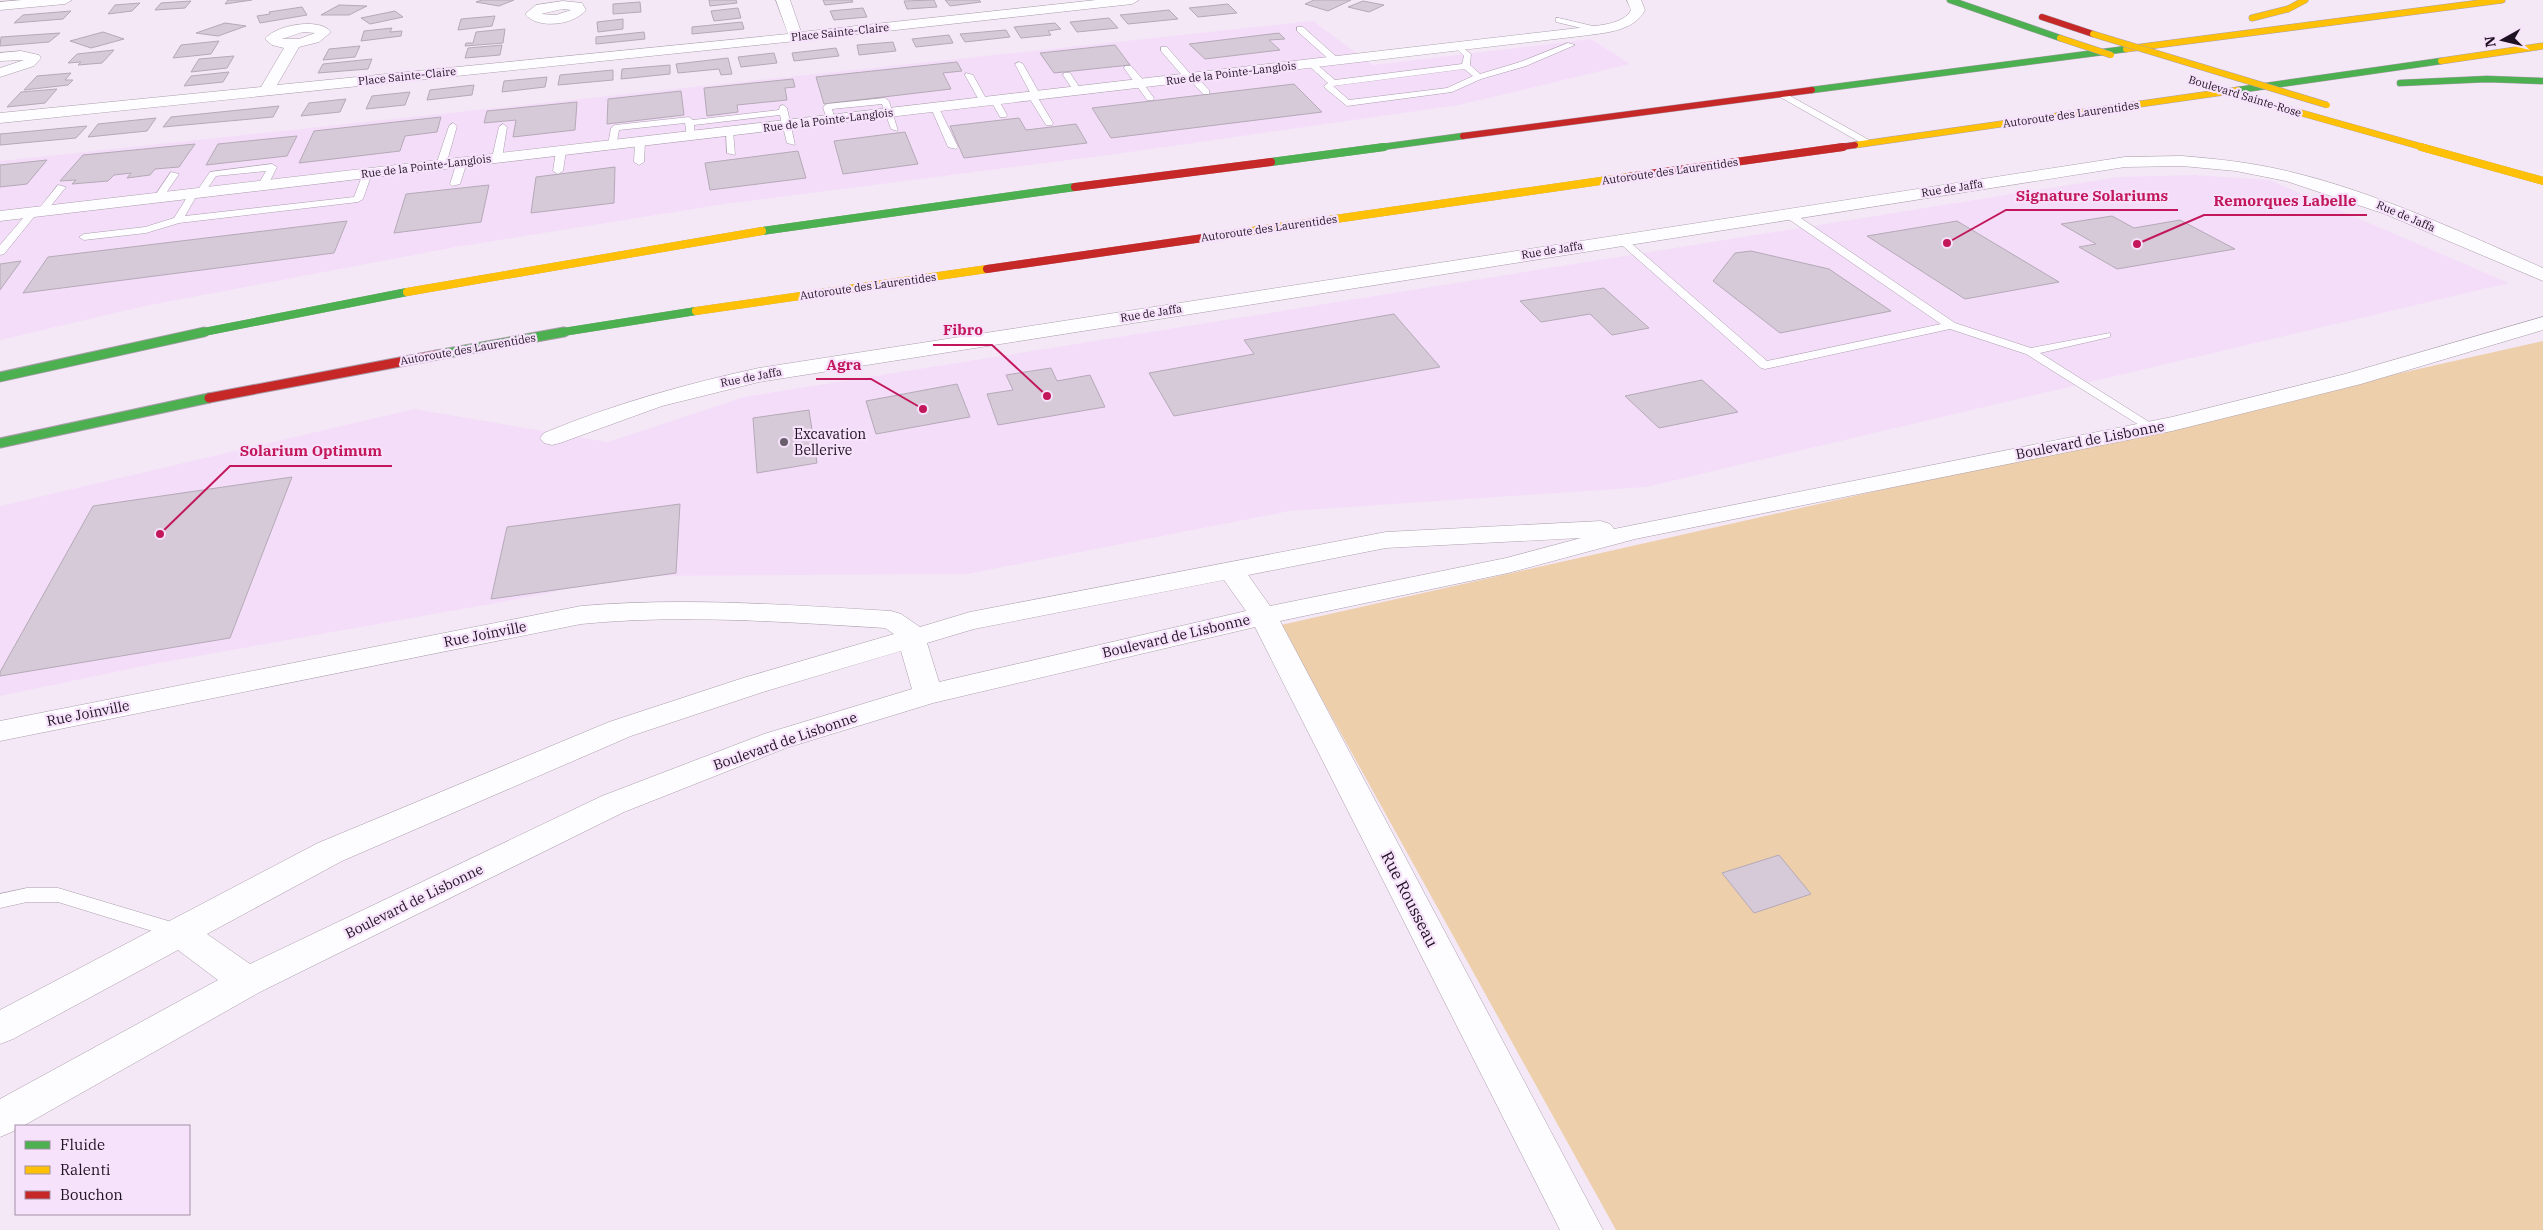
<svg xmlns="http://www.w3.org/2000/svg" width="2543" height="1230" font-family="'IBM Plex Serif',serif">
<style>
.built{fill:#f4ddf9}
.green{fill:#edcfac}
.building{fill:#d6cad8;stroke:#b5a9b7}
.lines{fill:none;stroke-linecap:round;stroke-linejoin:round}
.lane-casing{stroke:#aa9eac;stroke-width:1}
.street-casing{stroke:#aa9eac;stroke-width:1}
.fast-far2-casing{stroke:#aa9eac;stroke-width:7}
.fast-far1-casing{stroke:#aa9eac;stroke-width:8}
.fast-casing{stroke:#aa9eac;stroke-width:11}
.slow-far1-casing{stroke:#aa9eac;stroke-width:7}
.slow-casing{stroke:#aa9eac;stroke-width:8}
.jam-far2-casing{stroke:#aa9eac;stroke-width:7}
.jam-far1-casing{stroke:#aa9eac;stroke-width:8}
.jam-casing{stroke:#aa9eac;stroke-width:11}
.lane{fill:#fdfcfe;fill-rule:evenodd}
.street{fill:#fdfcfe;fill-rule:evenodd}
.fast-far2{stroke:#4caf50;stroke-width:6}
.fast-far1{stroke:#4caf50;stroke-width:8}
.fast{stroke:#4caf50;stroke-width:9}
.slow-far1{stroke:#ffc107;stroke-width:6}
.slow{stroke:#ffc107;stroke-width:8}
.jam-far2{stroke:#c62828;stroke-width:6}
.jam-far1{stroke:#c62828;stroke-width:8}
.jam{stroke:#c62828;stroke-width:9}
.slow-bridge-casing{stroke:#aa9eac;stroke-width:7;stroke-linecap:butt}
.slow-bridge{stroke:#ffc107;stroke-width:6}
.poi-dot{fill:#6a5d6c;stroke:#f7e2fc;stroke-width:2}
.labels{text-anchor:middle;stroke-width:4.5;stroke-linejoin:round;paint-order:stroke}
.far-street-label{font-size:11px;fill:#1f1222;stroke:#f7e2fc}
.poi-label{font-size:14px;fill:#1f1222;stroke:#f7e2fc;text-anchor:start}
.street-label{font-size:14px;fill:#1f1222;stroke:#f7e2fc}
.near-street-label{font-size:16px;fill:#1f1222;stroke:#f7e2fc}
.leader{fill:none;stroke:#c2185b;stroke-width:2}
.callout-dot{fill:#c2185b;stroke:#f7e2fc;stroke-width:2}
.callout-label{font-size:15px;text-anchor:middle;font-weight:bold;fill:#c2185b;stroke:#f7e2fc;stroke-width:4.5;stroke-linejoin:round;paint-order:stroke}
</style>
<rect width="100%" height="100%" fill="#f4e8f6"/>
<g class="built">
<path d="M 1313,21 L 1373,65 L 1591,39 L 1630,64 L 1459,105 L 1116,154 L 724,204 L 456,247 L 145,306 L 0,340 L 0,161 Z"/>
<path d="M 2194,175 L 2269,180 L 2509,283 L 1646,487 L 1290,511 L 967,574 L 622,576 L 535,596 L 153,664 L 0,696 L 0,506 L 414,409 L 608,442 L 744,397 L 2118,177 Z"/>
</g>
<path class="green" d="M 2543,341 L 2543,1230 L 1616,1230 L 1281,625 Z"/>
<g class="building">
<path d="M 228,0 L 252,0 L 225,4 Z"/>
<path d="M 482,0 L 514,0 L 499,6 L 476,2 Z"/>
<path d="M 709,0 L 736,0 L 737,3 L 710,6 Z"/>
<path d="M 823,0 L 852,0 L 853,2 L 825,5 Z"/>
<path d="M 934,0 L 937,7 L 907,9 L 904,1 Z"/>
<path d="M 945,0 L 979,0 L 981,2 L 950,6 Z"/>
<path d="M 1314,0 L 1351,0 L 1328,11 L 1305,4 Z"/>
<path d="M 191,1 L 185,8 L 155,10 L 161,3 Z"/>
<path d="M 1363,1 L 1384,5 L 1369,12 L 1348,7 Z"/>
<path d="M 640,2 L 641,12 L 613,14 L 613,4 Z"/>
<path d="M 140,3 L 132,11 L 108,14 L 115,5 Z"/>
<path d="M 1228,4 L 1237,13 L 1198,17 L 1189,8 Z"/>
<path d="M 339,5 L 367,6 L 349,15 L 321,15 Z"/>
<path d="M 302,7 L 307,15 L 260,23 L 257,16 L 270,14 L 269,12 Z"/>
<path d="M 738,8 L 741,18 L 714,21 L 711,11 Z"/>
<path d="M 863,8 L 867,17 L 834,20 L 830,11 Z"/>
<path d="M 1169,10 L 1178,19 L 1128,24 L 1120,15 Z"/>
<path d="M 71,11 L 63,19 L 14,23 L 23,15 Z"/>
<path d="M 395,11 L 403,17 L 370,24 L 361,18 Z"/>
<path d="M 495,16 L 492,26 L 458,30 L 461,19 Z"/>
<path d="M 1109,18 L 1118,28 L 1077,32 L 1070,22 Z"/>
<path d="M 623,19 L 623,29 L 598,32 L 597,22 Z"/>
<path d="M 742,22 L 744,29 L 692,34 L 692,27 Z"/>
<path d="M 225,23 L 246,26 L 218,36 L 196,33 Z"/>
<path d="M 1055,23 L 1061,29 L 1048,31 L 1051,35 L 1021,38 L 1014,27 Z"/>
<path d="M 392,28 L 390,32 L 402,31 L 401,36 L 361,41 L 364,31 Z"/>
<path d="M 505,29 L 503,43 L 465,46 L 466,43 L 473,43 L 476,32 Z"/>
<path d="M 1006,30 L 1010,37 L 965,42 L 960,34 Z"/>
<path d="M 103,32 L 124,39 L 91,48 L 70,41 Z"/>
<path d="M 644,32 L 645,39 L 596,44 L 596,37 Z"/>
<path d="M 60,33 L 49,42 L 0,46 L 1,37 Z"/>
<path d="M 1279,33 L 1285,39 L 1269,40 L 1280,50 L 1205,59 L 1189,44 Z"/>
<path d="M 949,35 L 953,43 L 916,47 L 912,39 Z"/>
<path d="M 219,41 L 211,54 L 173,58 L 181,45 Z"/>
<path d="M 893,42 L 896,51 L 859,55 L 857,45 Z"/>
<path d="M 502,45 L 500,55 L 465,58 L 468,48 Z"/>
<path d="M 1115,45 L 1130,65 L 1054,73 L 1040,53 Z"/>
<path d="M 360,46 L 355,57 L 323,60 L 329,49 Z"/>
<path d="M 836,48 L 839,56 L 794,61 L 792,53 Z"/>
<path d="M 114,50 L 102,63 L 78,65 L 81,62 L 68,63 L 77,54 Z"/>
<path d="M 774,53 L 777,63 L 741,67 L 738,57 Z"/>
<path d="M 234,56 L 227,68 L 191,72 L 199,59 Z"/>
<path d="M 728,58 L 732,74 L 721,75 L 719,69 L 678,73 L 676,64 Z"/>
<path d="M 372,59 L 368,69 L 318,73 L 323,64 Z"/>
<path d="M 957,62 L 962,71 L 943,73 L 951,89 L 824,104 L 816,77 Z"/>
<path d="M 670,65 L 670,74 L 621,79 L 622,69 Z"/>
<path d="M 613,70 L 613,80 L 558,85 L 560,75 Z"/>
<path d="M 229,72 L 223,82 L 184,86 L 191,76 Z"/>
<path d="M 71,73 L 65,80 L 73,80 L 68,85 L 24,90 L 37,76 Z"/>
<path d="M 547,77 L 545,87 L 502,92 L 504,81 Z"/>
<path d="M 793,79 L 795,87 L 785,88 L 787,100 L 737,105 L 738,112 L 707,116 L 704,88 Z"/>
<path d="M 1294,84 L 1322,112 L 1111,138 L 1092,108 Z"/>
<path d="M 474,85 L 472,95 L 427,100 L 430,90 Z"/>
<path d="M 57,89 L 45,103 L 7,107 L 21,92 Z"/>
<path d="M 681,91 L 684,115 L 607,124 L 608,99 Z"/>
<path d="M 410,92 L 405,105 L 366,109 L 372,96 Z"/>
<path d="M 346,99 L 340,112 L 301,116 L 309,103 Z"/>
<path d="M 577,102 L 575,130 L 513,137 L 516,120 L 484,123 L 487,111 Z"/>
<path d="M 279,106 L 273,117 L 163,127 L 171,117 Z"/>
<path d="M 441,117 L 437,132 L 405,136 L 400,151 L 299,163 L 314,131 Z"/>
<path d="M 156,118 L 147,131 L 88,137 L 98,124 Z"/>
<path d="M 1019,118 L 1026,130 L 1076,124 L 1087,143 L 964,158 L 950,126 Z"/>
<path d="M 87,126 L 76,138 L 0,145 L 0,134 Z"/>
<path d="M 905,132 L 918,164 L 843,174 L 834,141 Z"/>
<path d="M 297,136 L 287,156 L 206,165 L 218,144 Z"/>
<path d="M 195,144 L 179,167 L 155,169 L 150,175 L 127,178 L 131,173 L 114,175 L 108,181 L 72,184 L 76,180 L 60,181 L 83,155 Z"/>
<path d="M 798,151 L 806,178 L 710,190 L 705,163 Z"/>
<path d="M 47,160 L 27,184 L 0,187 L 0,165 Z"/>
<path d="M 615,167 L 614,203 L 531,213 L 536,177 Z"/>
<path d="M 489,185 L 481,222 L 394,233 L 406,194 Z"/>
<path d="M 2112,216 L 2134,228 L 2180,220 L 2235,249 L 2117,269 L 2079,247 L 2096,244 L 2061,224 Z"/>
<path d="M 347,221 L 334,253 L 23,293 L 48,257 Z"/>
<path d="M 1957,221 L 2059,282 L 1965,299 L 1867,236 Z"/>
<path d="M 1751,251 L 1829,269 L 1891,311 L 1780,333 L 1713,281 L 1735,253 Z"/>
<path d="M 21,261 L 0,290 L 0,264 Z"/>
<path d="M 1604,288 L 1649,328 L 1612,335 L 1590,314 L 1541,322 L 1520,301 Z"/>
<path d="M 1394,314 L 1440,367 L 1174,416 L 1149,373 L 1254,354 L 1244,340 Z"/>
<path d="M 1051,368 L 1057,381 L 1090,375 L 1105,407 L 998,425 L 987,394 L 1013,390 L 1006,375 Z"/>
<path d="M 1702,380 L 1738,412 L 1659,428 L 1625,396 Z"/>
<path d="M 957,384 L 970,417 L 876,434 L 866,401 Z"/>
<path d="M 809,410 L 817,463 L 757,473 L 753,418 Z"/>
<path d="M 292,477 L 230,638 L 0,676 L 0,672 L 93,506 Z"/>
<path d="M 680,504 L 676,573 L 491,599 L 507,527 Z"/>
<path d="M 1779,855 L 1811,894 L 1754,913 L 1722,873 Z"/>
</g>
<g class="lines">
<defs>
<g id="lane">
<path d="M 1559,18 L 1601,28 L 1602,30 L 1598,32 L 1556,22 L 1556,18 Z"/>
<path d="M 1297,27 L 1303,27 L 1339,59 L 1339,63 L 1333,63 L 1297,31 Z"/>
<path d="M 1568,43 L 1575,45 L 1526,66 L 1481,79 L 1452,92 L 1347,106 L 1325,88 L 1324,86 L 1328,83 L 1307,64 L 1314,62 L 1335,80 L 1462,64 L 1464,56 L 1455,47 L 1459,45 L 1471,54 L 1470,65 L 1480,74 L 1520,62 ZM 1464,69 L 1473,76 L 1447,88 L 1349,100 L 1333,86 Z"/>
<path d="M 1161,47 L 1167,47 L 1192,76 L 1196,76 L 1209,90 L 1209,94 L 1203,94 L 1190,80 L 1186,80 L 1161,51 Z"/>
<path d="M 1019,62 L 1023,64 L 1041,96 L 1038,98 L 1053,123 L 1052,125 L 1046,125 L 1028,96 L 1031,94 L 1015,64 Z"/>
<path d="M 1125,66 L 1131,66 L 1145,82 L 1145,86 L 1154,98 L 1153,100 L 1147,100 L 1124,68 Z"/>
<path d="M 966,73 L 973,75 L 988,102 L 987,104 L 980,102 L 965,75 Z"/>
<path d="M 1064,73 L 1070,73 L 1082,91 L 1081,93 L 1075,93 L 1063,75 Z"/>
<path d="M 1783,92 L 1871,141 L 1873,143 L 1865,145 L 1780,97 L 1779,95 Z"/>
<path d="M 885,98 L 889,101 L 898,131 L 891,129 L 882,104 L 832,109 L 835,120 L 831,123 L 827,120 L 823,107 L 827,104 Z"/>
<path d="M 992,99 L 998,99 L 1007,115 L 1006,117 L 1000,117 L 991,101 Z"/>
<path d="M 783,105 L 787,108 L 795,145 L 787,143 L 780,115 L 694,125 L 695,136 L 691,139 L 687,136 L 685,123 L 619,130 L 616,147 L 608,145 L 611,128 L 615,125 L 689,117 L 693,120 L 779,110 L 780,106 Z"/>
<path d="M 935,105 L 939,108 L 958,147 L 956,149 L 948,147 L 931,108 Z"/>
<path d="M 453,123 L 457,126 L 446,165 L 438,167 L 436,165 L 449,126 Z"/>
<path d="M 503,124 L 507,127 L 502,158 L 497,161 L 492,158 L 499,127 Z"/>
<path d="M 726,129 L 733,131 L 735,155 L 727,153 Z"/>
<path d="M 640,139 L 645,142 L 644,162 L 639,165 L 634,162 L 635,142 Z"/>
<path d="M 561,148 L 566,151 L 563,171 L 558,174 L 553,171 L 556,151 Z"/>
<path d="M 462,159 L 467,162 L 460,184 L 452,186 L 450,184 L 457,162 Z"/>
<path d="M 272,164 L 277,167 L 268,185 L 263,188 L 258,185 L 266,171 L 216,176 L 203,195 L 197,195 L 185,216 L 354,197 L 364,171 L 372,173 L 363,199 L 358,202 L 179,223 L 146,233 L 84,240 L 79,237 L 84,234 L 145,227 L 174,218 L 191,191 L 197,191 L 210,172 Z"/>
<path d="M 171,172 L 179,174 L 162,199 L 156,199 L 154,197 Z"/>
<path d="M 58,185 L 66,187 L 45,213 L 38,212 L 4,254 L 0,255 L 0,245 L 30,210 L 37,211 Z"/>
<path d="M 1784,212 L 1792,212 L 1955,323 L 2031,348 L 2110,333 L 2110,337 L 2040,353 L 2157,427 L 2155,430 L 2147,430 L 2026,354 L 1950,329 L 1765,369 L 1761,368 L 1616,240 L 1625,238 L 1767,361 L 1941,324 L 1784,216 Z"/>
<path d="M 27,888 L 58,888 L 185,926 L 188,931 L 185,936 L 178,939 L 58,902 L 27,902 L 0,908 L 0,894 Z"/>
</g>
<g id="street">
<path d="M 22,0 L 72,0 L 65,4 L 0,10 L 0,2 Z"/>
<path d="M 776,0 L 790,0 L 801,32 L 1096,0 L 1139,0 L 1132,4 L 796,41 L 0,123 L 0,113 L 261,87 L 284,48 L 272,45 L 265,39 C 275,25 320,17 331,32 L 319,42 L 299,47 L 277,85 L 788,34 ZM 303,32 L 315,33 L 299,39 L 282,39 Z"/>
<path d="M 1627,0 L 1641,0 L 1645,10 C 1634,32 1603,33 1581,36 L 0,221 L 0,211 L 1587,27 C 1601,25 1624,24 1631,10 Z"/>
<path d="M 563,1 L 582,3 L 586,10 C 574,25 538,30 525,14 L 536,5 ZM 563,9 L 571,10 L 556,15 L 541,14 Z"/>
<path d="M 21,51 L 39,55 L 41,58 L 34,66 L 0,77 L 0,68 L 24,60 L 0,61 L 0,53 Z"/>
<path d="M 2182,156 C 2219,159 2255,163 2291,172 C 2378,193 2461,232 2543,268 L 2543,281 L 2385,214 L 2286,181 L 2236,171 L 2182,166 L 2125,167 L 759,382 L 662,406 L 560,443 L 552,445 L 544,443 L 540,438 L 544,433 C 614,404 685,384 759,368 L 2125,157 Z"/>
<path d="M 2543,317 L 2543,330 L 2361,384 L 2172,431 L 1635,539 L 1508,573 L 1280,621 L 1603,1230 L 1560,1230 L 1255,627 L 933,703 L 786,748 L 624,812 L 260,992 L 23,1126 L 16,1126 L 14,1131 L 0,1137 L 0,1099 L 218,980 L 178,950 L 13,1039 L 0,1044 L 0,1010 L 318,843 L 609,722 L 743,678 L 894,634 L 885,628 C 783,622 683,614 581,624 L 0,741 L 0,721 L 581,606 C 685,597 787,605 891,611 L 901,614 L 920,627 L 970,612 L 1386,532 L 1601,521 L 1610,524 L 1614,529 L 2172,417 L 2345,374 ZM 1581,538 L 1506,558 L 1270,606 L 1248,575 L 1386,548 ZM 1224,580 L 1246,611 L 939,682 L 927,643 L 974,629 ZM 901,651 L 912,689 L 764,734 L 602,796 L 250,964 L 207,934 L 342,861 L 631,736 L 763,692 Z"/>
</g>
<g id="fast-far2">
<path d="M 1950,0 L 2060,38"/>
<path d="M 2400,83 L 2487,79 L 2543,81"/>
<path d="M 1812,90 L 2126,49"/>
<path d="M 2238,90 L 2441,61"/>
<path d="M 1375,148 L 1463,136"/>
</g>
<g id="fast-far1">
<path d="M 1271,162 L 1384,147"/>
<path d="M 762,231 L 1075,187"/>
<path d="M 199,333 L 407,292"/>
<path d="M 557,333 L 696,311"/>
</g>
<g id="fast">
<path d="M 437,355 L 564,332"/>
<path d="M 0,377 L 204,332"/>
<path d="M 0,443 L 209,398"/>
</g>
<g id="slow-far1">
<path d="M 2252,18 L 2288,9 L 2305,0"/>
<path d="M 2126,49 L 2502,0"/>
<path d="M 2441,61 L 2543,46"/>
<path d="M 2291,110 L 2426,148"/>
<path d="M 1855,145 L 2238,90"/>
</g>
<g id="slow">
<path d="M 2421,147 L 2543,181"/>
<path d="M 1238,233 L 1628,177"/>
<path d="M 407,292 L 762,231"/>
<path d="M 696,311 L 987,269"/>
</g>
<g id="jam-far2">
<path d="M 2042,17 L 2093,34"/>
<path d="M 1463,136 L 1812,90"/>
<path d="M 1834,148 L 1855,145"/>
</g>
<g id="jam-far1">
<path d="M 1628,177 L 1843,147"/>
<path d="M 1075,187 L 1271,162"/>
<path d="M 987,269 L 1238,233"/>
</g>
<path id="jam" d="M 209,398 L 437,355"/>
</defs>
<use href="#lane" class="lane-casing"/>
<use href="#street" class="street-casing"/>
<use href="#fast-far2" class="fast-far2-casing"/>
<use href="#fast-far1" class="fast-far1-casing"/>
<use href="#fast" class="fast-casing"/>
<use href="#slow-far1" class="slow-far1-casing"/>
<use href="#slow" class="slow-casing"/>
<use href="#jam-far2" class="jam-far2-casing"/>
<use href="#jam-far1" class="jam-far1-casing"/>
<use href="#jam" class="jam-casing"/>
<use href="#lane" class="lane"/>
<use href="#street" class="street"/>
<use href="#fast-far2" class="fast-far2"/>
<use href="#fast-far1" class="fast-far1"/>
<use href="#fast" class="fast"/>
<use href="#slow-far1" class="slow-far1"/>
<use href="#slow" class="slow"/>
<use href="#jam-far2" class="jam-far2"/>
<use href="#jam-far1" class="jam-far1"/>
<use href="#jam" class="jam"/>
<defs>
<g id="slow-bridge">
<path d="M 2093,34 L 2327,105"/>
<path d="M 2060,38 L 2111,55"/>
</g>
</defs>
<use href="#slow-bridge" class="slow-bridge-casing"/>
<use href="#slow-bridge" class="slow-bridge"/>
</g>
<circle class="poi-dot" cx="784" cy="442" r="5"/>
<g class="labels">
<g class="far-street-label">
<text transform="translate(840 32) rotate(-6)" y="4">Place Sainte-Claire</text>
<text transform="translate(1231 73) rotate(-7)" y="4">Rue de la Pointe-Langlois</text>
<text transform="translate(407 76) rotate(-6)" y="4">Place Sainte-Claire</text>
<text transform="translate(2245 96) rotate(17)" y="4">Boulevard Sainte-Rose</text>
<text transform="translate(2071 114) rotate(-8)" y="4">Autoroute des Laurentides</text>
<text transform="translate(828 120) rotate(-7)" y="4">Rue de la Pointe-Langlois</text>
<text transform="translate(426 166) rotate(-7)" y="4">Rue de la Pointe-Langlois</text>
<text transform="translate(1670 171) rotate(-8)" y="4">Autoroute des Laurentides</text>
<text transform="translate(1952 188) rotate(-9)" y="4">Rue de Jaffa</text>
<text transform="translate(2406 216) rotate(23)" y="4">Rue de Jaffa</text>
<text transform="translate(1269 228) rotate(-8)" y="4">Autoroute des Laurentides</text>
<text transform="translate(1552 250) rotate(-9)" y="4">Rue de Jaffa</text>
<text transform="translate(868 286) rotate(-8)" y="4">Autoroute des Laurentides</text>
<text transform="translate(1151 313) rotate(-9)" y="4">Rue de Jaffa</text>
<text transform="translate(468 349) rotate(-10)" y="4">Autoroute des Laurentides</text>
<text transform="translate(751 377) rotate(-11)" y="4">Rue de Jaffa</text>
</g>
<g class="poi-label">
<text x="794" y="439">Excavation<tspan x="794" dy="16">Bellerive</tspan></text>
</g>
<g class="street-label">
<text transform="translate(2090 440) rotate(-11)" y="5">Boulevard de Lisbonne</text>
<text transform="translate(485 634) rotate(-11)" y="5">Rue Joinville</text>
<text transform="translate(1176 636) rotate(-13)" y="5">Boulevard de Lisbonne</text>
<text transform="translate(88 713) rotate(-11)" y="5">Rue Joinville</text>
<text transform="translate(785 741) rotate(-19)" y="5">Boulevard de Lisbonne</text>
<text transform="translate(414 901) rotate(-26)" y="5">Boulevard de Lisbonne</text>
</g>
<g class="near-street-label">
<text transform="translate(1410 899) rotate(63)" y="6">Rue Rousseau</text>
</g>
</g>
<path class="leader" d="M1947 243L2006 210H2178M2137 244L2204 215H2367M1047 396L992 345H933M923 409L871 379H816M160 534L230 466H392"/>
<g class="callout-dot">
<circle cx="1947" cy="243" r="5"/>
<circle cx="2137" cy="244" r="5"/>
<circle cx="1047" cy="396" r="5"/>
<circle cx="923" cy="409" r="5"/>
<circle cx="160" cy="534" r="5"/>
</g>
<g class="callout-label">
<text x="2092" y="201">Signature Solariums</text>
<text x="2285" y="206">Remorques Labelle</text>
<text x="963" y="335">Fibro</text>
<text x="844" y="370">Agra</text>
<text x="311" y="456">Solarium Optimum</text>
</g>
<rect x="15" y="1125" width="175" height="90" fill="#f7e2fc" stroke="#a18fa5"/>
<rect x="25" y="1141" width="25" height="8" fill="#4caf50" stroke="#a18fa5"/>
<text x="60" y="1150" font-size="15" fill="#1f1222">Fluide</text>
<rect x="25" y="1166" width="25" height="8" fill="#ffc107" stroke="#a18fa5"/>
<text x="60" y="1175" font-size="15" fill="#1f1222">Ralenti</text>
<rect x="25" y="1191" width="25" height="8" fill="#c62828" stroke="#a18fa5"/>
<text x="60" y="1200" font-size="15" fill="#1f1222">Bouchon</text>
<g transform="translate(2503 40) rotate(262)" stroke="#f7e2fc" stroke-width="4" paint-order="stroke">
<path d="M0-4L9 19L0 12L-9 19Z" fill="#1f1222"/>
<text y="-8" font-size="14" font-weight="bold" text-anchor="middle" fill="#1f1222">N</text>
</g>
</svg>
